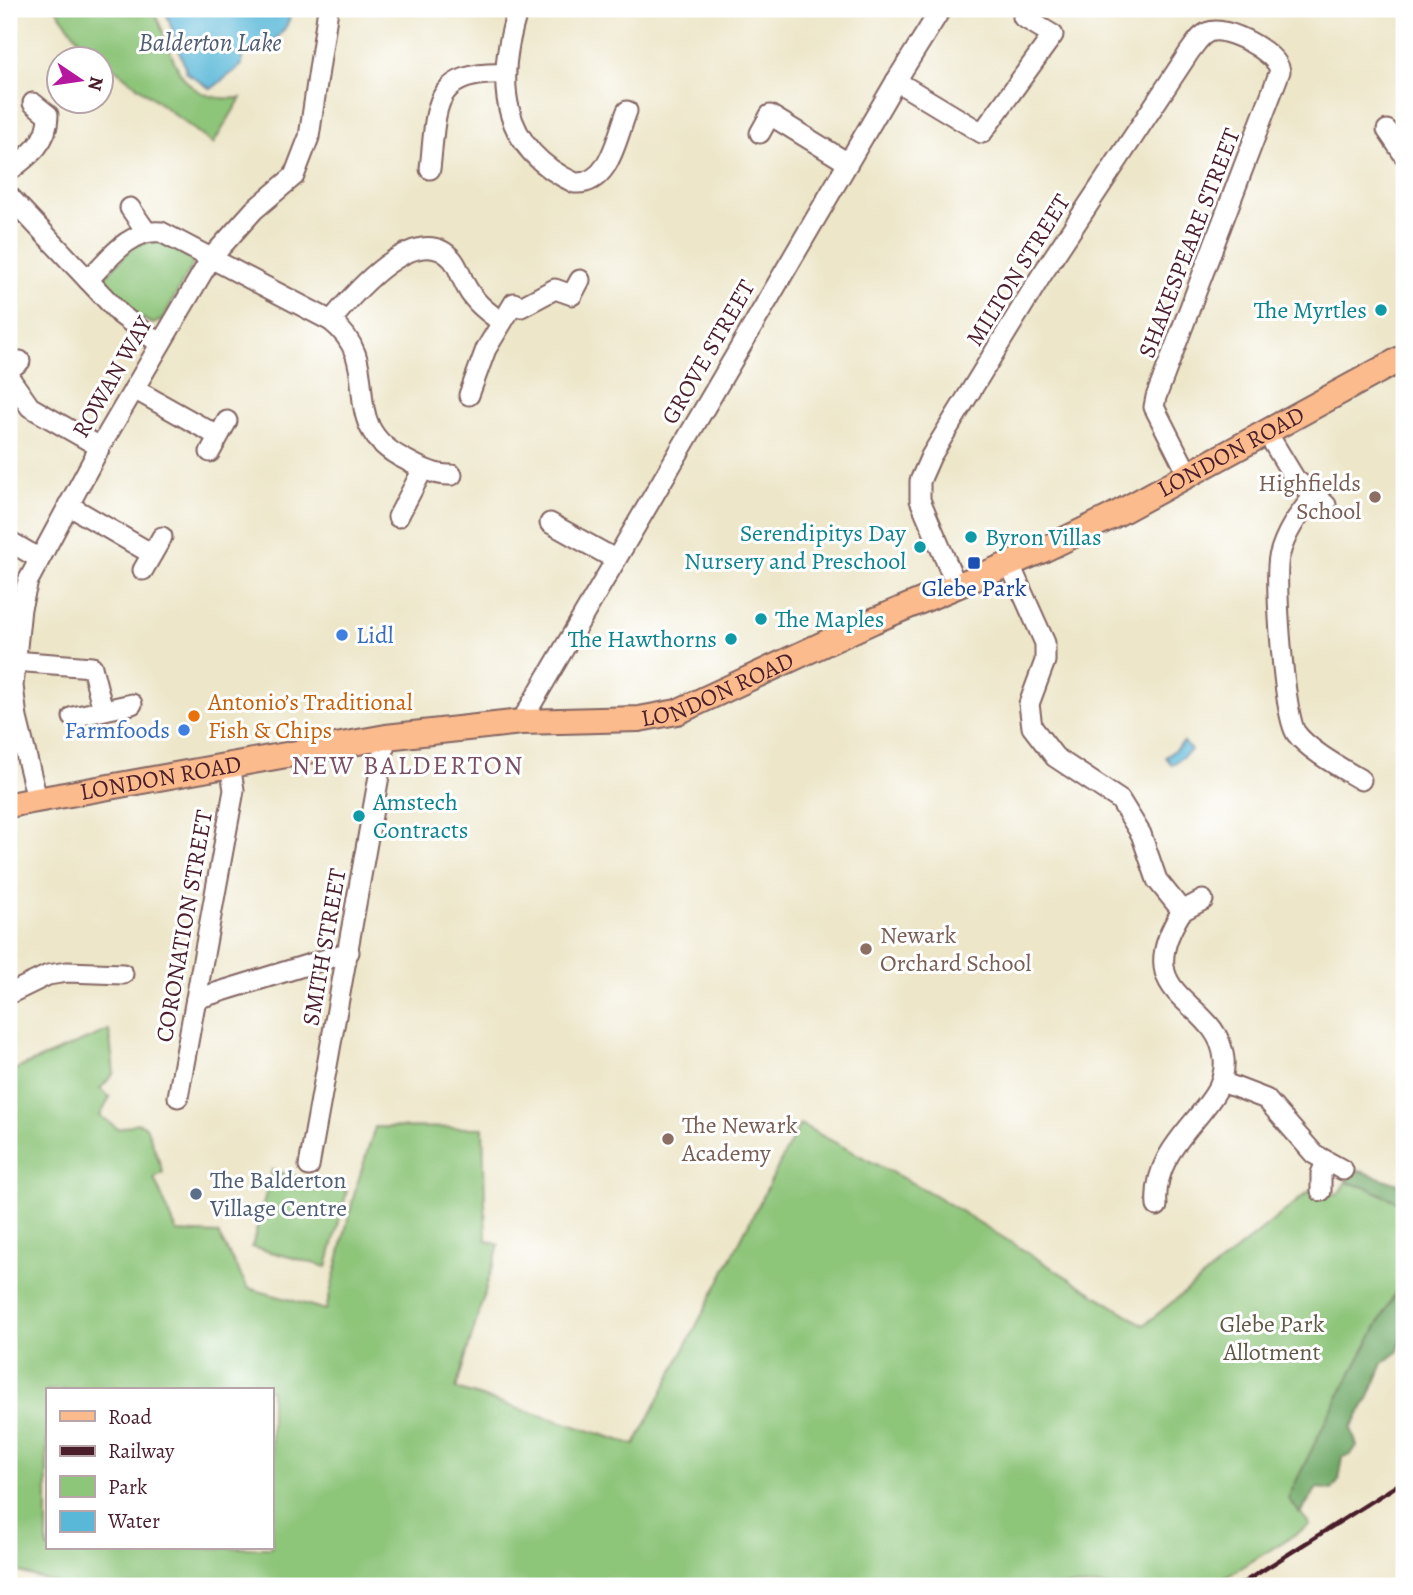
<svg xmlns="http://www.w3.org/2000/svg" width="1413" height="1595" font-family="Alegreya,serif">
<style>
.green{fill:#8dc579;stroke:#6c7252;stroke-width:2;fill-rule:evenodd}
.forest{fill:#72aa69;stroke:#5e644a;stroke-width:2}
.water{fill:#59b7d8;stroke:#526b82;stroke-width:2}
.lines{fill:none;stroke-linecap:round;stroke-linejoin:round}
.minor-casing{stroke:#836562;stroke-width:23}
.major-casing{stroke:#836562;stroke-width:28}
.minor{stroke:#fff;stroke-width:19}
.major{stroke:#fbbb8d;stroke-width:24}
.rail{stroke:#4a1f2b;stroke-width:4.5}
.culture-dot{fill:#0f9aa8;stroke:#fff;stroke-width:2.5}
.education-dot{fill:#8d6e63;stroke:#fff;stroke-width:2.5}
.transit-dot{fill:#1a4fb4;stroke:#fff;stroke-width:2.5}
.shop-dot{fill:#3f7fe0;stroke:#fff;stroke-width:2.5}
.food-dot{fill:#e8710a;stroke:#fff;stroke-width:2.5}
.service-dot{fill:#5c6f8a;stroke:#fff;stroke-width:2.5}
.labels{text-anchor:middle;stroke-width:6;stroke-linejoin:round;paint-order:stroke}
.street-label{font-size:24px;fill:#4a1f2b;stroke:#fff}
.culture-label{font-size:24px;fill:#0d838f;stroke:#fff;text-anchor:end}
.education-label{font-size:24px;fill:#785e54;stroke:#fff;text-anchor:start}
.transit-label{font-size:24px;fill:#164399;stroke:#fff}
.shop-label{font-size:24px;fill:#366cbe;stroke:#fff;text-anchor:start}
.food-label{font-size:24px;fill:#c56008;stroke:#fff;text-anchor:start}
.service-label{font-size:24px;fill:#4e5e75;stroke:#fff;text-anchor:start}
.park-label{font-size:24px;fill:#615946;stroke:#fff}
.water-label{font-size:26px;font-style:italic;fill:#505c70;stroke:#fff}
.neighbourhood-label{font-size:26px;letter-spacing:2px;fill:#7a5064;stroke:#fff}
</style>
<rect width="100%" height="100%" fill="#fff"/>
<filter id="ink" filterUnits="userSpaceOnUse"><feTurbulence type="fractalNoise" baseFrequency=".0143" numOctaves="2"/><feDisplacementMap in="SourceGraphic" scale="14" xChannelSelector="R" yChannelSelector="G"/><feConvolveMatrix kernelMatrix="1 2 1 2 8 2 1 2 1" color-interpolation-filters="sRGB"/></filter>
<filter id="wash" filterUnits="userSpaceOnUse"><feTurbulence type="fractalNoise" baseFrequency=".00686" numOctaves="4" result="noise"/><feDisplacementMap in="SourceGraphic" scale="28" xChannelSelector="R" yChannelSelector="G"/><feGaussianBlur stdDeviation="1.57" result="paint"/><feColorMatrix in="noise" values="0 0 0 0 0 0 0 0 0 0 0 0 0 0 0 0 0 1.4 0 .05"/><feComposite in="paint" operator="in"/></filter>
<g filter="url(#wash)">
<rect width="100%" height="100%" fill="#ede6c9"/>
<g class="green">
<path d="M 56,9 L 153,9 C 176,55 174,104 241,98 L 213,144 L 81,43 Z"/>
<path d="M 161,241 L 190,257 L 193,264 L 162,320 L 153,324 C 135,316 107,298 105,277 L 138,242 Z"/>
<path d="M 109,1030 L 114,1073 L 100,1089 L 110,1097 L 100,1116 L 119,1129 L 137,1123 L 146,1126 L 163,1172 L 154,1178 L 177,1232 L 218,1234 L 248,1288 L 326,1310 L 355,1191 L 375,1127 L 483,1128 L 486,1240 L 499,1245 L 456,1389 L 635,1445 L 800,1124 L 933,1194 L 1144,1325 L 1311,1190 L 1338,1194 L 1346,1182 L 1368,1188 L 1404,1205 L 1404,1277 L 1327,1418 L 1289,1498 L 1310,1525 L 1212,1586 L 66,1586 L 9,1569 L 9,1072 ZM 47,1390 L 271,1390 L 271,1548 L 47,1548 Z"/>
<path d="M 272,1170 L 347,1191 L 327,1267 L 252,1247 Z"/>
</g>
<g class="forest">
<path d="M 1354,1169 L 1404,1186 L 1404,1205 L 1368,1188 L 1346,1182 Z"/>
<path d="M 1404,1277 L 1404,1327 L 1398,1352 L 1383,1363 L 1368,1399 L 1351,1428 L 1357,1446 L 1350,1455 L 1343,1457 L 1339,1480 L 1332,1490 L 1317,1488 L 1300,1513 L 1288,1498 L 1327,1418 Z"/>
</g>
<g class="water">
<path d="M 165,9 L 284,9 L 290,17 C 286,30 276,41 263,47 C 255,51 248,47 242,55 L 242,65 L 211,89 L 187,73 Z"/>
<path d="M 1184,742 L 1191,750 L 1172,765 L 1166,757 Z"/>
</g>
</g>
<g filter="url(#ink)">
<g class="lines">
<defs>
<g id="minor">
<path d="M 518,9 C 495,81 499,148 575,183 C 610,185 617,136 627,111"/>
<path d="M 896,81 L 982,133 L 1053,35 L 1023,17"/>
<path d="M 1387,130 L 1404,155"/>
<path d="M 760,133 L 770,115 L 848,163"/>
<path d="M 430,169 C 437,108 430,71 505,74"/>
<path d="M 9,171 C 30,155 48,142 48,115 L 33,103"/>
<path d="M 9,196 L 121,315 L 160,344"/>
<path d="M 130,208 L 146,231"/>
<path d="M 88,280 C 108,260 131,228 161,232 L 331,321 C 388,366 332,424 406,460 C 420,468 436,476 452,475"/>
<path d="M 331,321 C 353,294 417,219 452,259 C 459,267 461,278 467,288 C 475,303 488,312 501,322"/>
<path d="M 9,370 L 20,361"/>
<path d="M 9,377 L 30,407 L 100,447"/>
<path d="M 134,389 L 218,436"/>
<path d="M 469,395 L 486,349 L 514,303 L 521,307 L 555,289 L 572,295 L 580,280"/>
<path d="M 1266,431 L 1295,479 L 1326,505"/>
<path d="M 210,452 L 227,421"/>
<path d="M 1313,497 C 1298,515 1285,533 1279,557 C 1274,580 1284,716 1296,733 C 1308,750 1343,769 1361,780"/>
<path d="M 68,505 L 152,554"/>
<path d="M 398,517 L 423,469"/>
<path d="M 550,523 L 615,559"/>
<path d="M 9,541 L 38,558"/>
<path d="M 1010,565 L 1045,643 L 1045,661 L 1029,704 L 1032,727 L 1055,757 L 1120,800 L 1141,834 L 1157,880 L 1182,911 C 1125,1001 1218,997 1224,1059 C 1229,1110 1151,1137 1157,1206"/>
<path d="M 143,570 L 162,537"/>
<path d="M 957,587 L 920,500 L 920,481 L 931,456 L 1041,276 L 1190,51 C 1195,45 1200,35 1209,32 C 1226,25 1278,53 1280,71 L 1156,397 L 1154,407 L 1188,474"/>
<path d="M 14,661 L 92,667 L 103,710"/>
<path d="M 73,717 L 132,704"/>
<path d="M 521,722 L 896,81 L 941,9"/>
<path d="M 37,799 L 17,718 L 13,686 L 21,608 L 28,581 L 100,447 L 211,258 L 254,210 L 294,176 L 309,137 L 328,9"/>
<path d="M 1182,911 L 1203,900"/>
<path d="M 9,994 L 48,975 L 67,972 L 123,974"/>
<path d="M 196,999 L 349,952"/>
<path d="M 1222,1082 L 1266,1099 L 1314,1154 L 1343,1170"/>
<path d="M 178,1097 L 234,790 L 230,764"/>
<path d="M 309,1166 L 386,737"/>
<path d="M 1321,1191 L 1321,1174 L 1326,1162"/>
</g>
<g id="major">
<path id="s1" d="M 9,805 L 386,737 L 521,722 L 639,719 L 677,712 L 873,621 L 1043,550 L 1111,517 L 1404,357"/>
</g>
</defs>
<use href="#minor" class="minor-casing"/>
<use href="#major" class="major-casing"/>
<use href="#minor" class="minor"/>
<use href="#major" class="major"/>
<path class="rail" d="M 1238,1586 L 1404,1481"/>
</g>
</g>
<g class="culture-dot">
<circle cx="1381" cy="310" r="7"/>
<circle cx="971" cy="537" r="7"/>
<circle cx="920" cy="547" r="7"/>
<circle cx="761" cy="619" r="7"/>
<circle cx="731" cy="639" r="7"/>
<circle cx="359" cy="816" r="7"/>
</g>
<g class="education-dot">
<circle cx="1375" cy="497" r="7"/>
<circle cx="866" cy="949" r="7"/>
<circle cx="668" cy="1139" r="7"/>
</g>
<rect class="transit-dot" x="967" y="556" width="14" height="14" rx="3.5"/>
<g class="shop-dot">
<circle cx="342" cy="635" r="7"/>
<circle cx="184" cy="730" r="7"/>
</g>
<circle class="food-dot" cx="194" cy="716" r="7"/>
<circle class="service-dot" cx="196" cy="1194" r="7"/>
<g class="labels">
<g class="street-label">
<text transform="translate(1189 243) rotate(-69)" y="8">SHAKESPEARE STREET</text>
<text transform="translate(1018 270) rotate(-58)" y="8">MILTON STREET</text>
<text transform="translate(708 352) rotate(-60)" y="8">GROVE STREET</text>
<text transform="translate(112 377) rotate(-60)" y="8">ROWAN WAY</text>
<text dy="8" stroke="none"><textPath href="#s1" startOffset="1288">LONDON ROAD</textPath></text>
<text dy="8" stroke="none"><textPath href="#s1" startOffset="721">LONDON ROAD</textPath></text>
<text dy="8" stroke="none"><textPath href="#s1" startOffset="154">LONDON ROAD</textPath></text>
<text transform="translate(184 926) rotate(-80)" y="8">CORONATION STREET</text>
<text transform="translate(324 947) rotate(-80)" y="8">SMITH STREET</text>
</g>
<g class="culture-label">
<text x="1367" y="318">The Myrtles</text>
<text x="906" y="541">Serendipitys Day<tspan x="906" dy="28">Nursery and Preschool</tspan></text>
<text x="985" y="545" text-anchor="start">Byron Villas</text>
<text x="775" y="627" text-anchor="start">The Maples</text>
<text x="717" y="647">The Hawthorns</text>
<text x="373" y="810" text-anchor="start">Amstech<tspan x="373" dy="28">Contracts</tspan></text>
</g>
<g class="education-label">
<text x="1361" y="491" text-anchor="end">Highfields<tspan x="1361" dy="28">School</tspan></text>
<text x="880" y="943">Newark<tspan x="880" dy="28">Orchard School</tspan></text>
<text x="682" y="1133">The Newark<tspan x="682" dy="28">Academy</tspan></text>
</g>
<g class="transit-label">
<text x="974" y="596">Glebe Park</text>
</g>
<g class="shop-label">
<text x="356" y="643">Lidl</text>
<text x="170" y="738" text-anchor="end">Farmfoods</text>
</g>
<g class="food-label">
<text x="208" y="710">Antonio’s Traditional<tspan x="208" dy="28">Fish &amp; Chips</tspan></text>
</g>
<g class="service-label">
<text x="210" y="1188">The Balderton<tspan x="210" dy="28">Village Centre</tspan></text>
</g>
<g class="park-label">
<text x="1272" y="1332">Glebe Park<tspan x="1272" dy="28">Allotment</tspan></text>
</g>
<g class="water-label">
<text x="210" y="51">Balderton Lake</text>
</g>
<g class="neighbourhood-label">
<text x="408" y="774">NEW BALDERTON</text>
</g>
</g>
<rect width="1413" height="1595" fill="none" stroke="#fff" stroke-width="35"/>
<rect x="46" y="1388" width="228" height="161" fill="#ffffff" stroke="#b7a5aa" stroke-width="2"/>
<rect x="60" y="1411" width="35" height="10" fill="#fbbb8d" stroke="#b7a5aa" stroke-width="2"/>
<text x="108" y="1424" font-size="21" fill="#4a1f2b">Road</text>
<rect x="60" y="1446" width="35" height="10" fill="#4a1f2b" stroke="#b7a5aa" stroke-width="2"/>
<text x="108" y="1458" font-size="21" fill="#4a1f2b">Railway</text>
<rect x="60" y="1476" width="35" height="21" fill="#8dc579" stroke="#b7a5aa" stroke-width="2"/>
<text x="108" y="1494" font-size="21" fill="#4a1f2b">Park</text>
<rect x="60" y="1511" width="35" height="21" fill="#59b7d8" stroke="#b7a5aa" stroke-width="2"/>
<text x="108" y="1528" font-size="21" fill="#4a1f2b">Water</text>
<g transform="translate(80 80) rotate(103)"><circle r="33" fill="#ffffff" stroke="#b7a5aa" stroke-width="2"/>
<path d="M0-5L12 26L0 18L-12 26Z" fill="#b5179e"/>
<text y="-10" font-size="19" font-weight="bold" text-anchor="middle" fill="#4a1f2b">N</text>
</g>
</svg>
